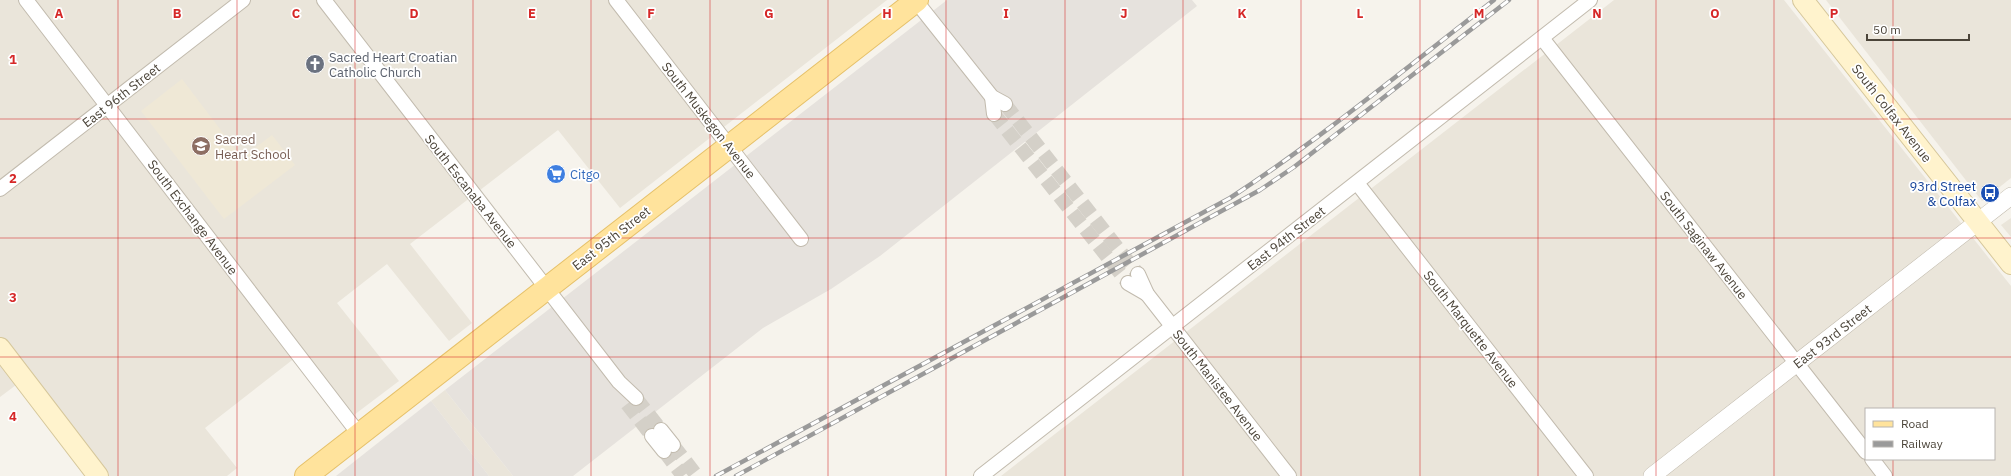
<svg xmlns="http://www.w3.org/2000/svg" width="2011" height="476" font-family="'IBM Plex Sans',sans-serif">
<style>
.residential{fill:#eae5da;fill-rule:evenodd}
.industrial{fill:#e6e2dd}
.education{fill:#efe8d6}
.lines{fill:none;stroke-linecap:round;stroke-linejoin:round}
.minor-tunnel{stroke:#d4d0c8;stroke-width:14;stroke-dasharray:14 7;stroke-linecap:butt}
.minor-casing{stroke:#c2bbae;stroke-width:16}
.tertiary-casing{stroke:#c2bbae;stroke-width:18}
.secondary-casing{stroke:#d6c79b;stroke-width:22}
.primary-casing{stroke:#e6c16a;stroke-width:24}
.minor{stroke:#fff;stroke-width:14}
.tertiary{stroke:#fff;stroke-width:17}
.secondary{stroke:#fff3cd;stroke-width:20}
.primary{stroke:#ffe39c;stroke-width:22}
.rail-casing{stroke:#9a9a9a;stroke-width:4.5}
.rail{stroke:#fff;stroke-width:3;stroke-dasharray:9;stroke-linecap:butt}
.grid{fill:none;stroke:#d62828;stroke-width:1;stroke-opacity:0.55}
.labels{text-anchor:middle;stroke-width:3.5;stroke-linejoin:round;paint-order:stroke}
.worship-label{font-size:13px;fill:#5b616d;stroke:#fff;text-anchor:start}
.street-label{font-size:13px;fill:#4b4439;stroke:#fff}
.education-label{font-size:13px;fill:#785e54;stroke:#fff;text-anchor:start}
.shop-label{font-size:13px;fill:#366cbe;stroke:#fff;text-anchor:start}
.transit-label{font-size:13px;fill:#164399;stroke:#fff;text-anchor:end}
.grid-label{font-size:13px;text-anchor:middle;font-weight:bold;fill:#d62828;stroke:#fff;stroke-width:3.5;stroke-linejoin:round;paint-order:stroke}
</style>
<rect width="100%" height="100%" fill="#f6f3ec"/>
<g class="residential">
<path d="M 0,0 L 887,0 L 620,208 L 558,130 L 410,244 L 472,323 L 449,341 L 387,264 L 337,303 L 399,381 L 350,418 L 300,354 L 205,428 L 237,468 L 227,476 L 99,476 L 24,379 L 0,397 Z"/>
<path d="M 1614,0 L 1784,0 L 2011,286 L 2011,476 L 1001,476 ZM 1866,409 L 1994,409 L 1994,459 L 1866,459 Z"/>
<path d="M 1826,0 L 2011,0 L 2011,178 L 1982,201 Z"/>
<path d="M 2011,218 L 2011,237 L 2001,225 Z"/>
<path d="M 445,390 L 513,476 L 489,476 L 431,401 Z"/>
</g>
<g class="industrial">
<path d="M 947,0 L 1192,0 L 1197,6 L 880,256 L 831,289 L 763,328 L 573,476 L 513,476 L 445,390 Z"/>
<path d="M 431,401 L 489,476 L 336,476 Z"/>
</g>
<path class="education" d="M 182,79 L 242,158 L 272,135 L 295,165 L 224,219 L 141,111 Z"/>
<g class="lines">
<g class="minor-tunnel">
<path d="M 1005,104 L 1138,274"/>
<path d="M 994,114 L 1128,283"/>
<path d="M 636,398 L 661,430"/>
<path d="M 627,404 L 652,436"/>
<path d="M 673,445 L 697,476"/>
<path d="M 664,451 L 683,476"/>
</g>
<defs>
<g id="minor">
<path d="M 26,0 L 359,434"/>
<path d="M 324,0 L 619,382 L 636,398"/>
<path d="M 616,0 L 801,239"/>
<path d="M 915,0 L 992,97 L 1005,104"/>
<path d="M 1542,38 L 1866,452"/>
<path d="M 992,97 L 994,114"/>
<path d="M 1357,183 L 1586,476"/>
<path d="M 0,189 L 243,0"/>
<path d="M 1138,274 L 1147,294 L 1289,476"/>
<path d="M 1128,283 L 1147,294"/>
<path d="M 661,430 L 673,445"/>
<path d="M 652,436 L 664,451"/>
<path d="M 1872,459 L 1885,476"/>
<path d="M 981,476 L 1590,0"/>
</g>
<path id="tertiary" d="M 1652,476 L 2011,196"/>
<g id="secondary">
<path d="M 1803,0 L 2011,264"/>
<path d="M 0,348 L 98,476"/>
</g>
<path id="primary" d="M 306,476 L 917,0"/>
</defs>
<use href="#minor" class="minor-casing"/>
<use href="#tertiary" class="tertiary-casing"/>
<use href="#secondary" class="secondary-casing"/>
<use href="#primary" class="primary-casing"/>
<use href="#minor" class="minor"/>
<use href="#tertiary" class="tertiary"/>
<use href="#secondary" class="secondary"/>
<use href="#primary" class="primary"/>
<defs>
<g id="rail">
<path d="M 716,476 L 1230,198 C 1322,138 1407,67 1494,0"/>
<path d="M 736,476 L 1260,190 L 1294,167 L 1509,0"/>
</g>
</defs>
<use href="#rail" class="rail-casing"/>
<use href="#rail" class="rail"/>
</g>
<path class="grid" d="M 118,0 L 118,476M 237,0 L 237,476M 355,0 L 355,476M 473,0 L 473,476M 591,0 L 591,476M 710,0 L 710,476M 828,0 L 828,476M 946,0 L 946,476M 1065,0 L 1065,476M 1183,0 L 1183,476M 1301,0 L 1301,476M 1420,0 L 1420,476M 1538,0 L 1538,476M 1656,0 L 1656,476M 1774,0 L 1774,476M 1893,0 L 1893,409M 0,119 L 2011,119M 0,238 L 2011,238M 0,357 L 2011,357M 1893,459 L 1893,476"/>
<defs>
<symbol id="church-disc" viewBox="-11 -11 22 22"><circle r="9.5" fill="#6b7280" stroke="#fff"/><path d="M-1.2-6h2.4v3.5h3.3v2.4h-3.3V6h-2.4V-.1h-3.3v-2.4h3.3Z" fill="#fff"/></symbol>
<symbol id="school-disc" viewBox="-11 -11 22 22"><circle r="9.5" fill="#8d6e63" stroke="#fff"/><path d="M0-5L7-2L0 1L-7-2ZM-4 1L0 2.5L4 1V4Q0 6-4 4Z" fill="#fff"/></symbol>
<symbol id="supermarket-disc" viewBox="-11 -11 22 22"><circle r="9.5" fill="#3f7fe0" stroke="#fff"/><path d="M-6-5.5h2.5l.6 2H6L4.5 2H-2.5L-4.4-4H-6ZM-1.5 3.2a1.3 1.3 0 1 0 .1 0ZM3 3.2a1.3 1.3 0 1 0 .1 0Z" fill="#fff"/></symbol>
<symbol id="bus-disc" viewBox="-11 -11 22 22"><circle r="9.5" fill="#1a4fb4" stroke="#fff"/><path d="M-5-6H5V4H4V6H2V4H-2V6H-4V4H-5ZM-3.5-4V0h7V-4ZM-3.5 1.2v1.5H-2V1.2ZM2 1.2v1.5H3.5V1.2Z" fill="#fff"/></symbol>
</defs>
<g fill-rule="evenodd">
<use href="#church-disc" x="304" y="53" width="22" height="22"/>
<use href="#school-disc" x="190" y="135" width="22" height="22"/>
<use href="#supermarket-disc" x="545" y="163" width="22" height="22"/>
<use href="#bus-disc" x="1979" y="182" width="22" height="22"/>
</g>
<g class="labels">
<g class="worship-label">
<text x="329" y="62">Sacred Heart Croatian<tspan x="329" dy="15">Catholic Church</tspan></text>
</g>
<g class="street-label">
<text transform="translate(121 95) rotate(-38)" y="5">East 96th Street</text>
<text transform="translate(1892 113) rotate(52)" y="5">South Colfax Avenue</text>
<text transform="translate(709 120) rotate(52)" y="5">South Muskegon Avenue</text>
<text transform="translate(471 191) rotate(52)" y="5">South Escanaba Avenue</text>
<text transform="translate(193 217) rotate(53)" y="5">South Exchange Avenue</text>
<text transform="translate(611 238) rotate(-38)" y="5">East 95th Street</text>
<text transform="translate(1286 238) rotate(-38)" y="5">East 94th Street</text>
<text transform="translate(1704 245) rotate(52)" y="5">South Saginaw Avenue</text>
<text transform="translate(1471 329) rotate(52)" y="5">South Marquette Avenue</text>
<text transform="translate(1832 336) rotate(-38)" y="5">East 93rd Street</text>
<text transform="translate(1218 385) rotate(52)" y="5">South Manistee Avenue</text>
</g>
<g class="education-label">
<text x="215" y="144">Sacred<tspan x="215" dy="15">Heart School</tspan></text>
</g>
<g class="shop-label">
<text x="570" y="179">Citgo</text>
</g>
<g class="transit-label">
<text x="1976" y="191">93rd Street<tspan x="1976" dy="15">&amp; Colfax</tspan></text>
</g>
</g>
<g class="grid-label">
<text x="59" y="18">A</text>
<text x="177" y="18">B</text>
<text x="296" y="18">C</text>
<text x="414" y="18">D</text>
<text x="532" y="18">E</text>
<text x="651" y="18">F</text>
<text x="769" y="18">G</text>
<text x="887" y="18">H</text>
<text x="1006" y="18">I</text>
<text x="1124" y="18">J</text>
<text x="1242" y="18">K</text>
<text x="1360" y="18">L</text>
<text x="1479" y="18">M</text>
<text x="1597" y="18">N</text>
<text x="1715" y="18">O</text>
<text x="1834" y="18">P</text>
<text x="13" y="64">1</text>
<text x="13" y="183">2</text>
<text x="13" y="302">3</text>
<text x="13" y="421">4</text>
</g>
<rect x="1865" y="408" width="130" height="52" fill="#ffffff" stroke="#b7b4b0"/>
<rect x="1873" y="421" width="20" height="6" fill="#ffe39c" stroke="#b7b4b0"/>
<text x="1901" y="428" font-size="12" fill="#4b4439">Road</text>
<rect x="1873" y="441" width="20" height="6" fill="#9a9a9a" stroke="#b7b4b0"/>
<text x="1901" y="448" font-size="12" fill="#4b4439">Railway</text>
<path d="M1867 34v6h102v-6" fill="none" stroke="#4b4439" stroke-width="2"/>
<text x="1873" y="34" font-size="12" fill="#4b4439" stroke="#ffffff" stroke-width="3" paint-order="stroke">50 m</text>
</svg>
